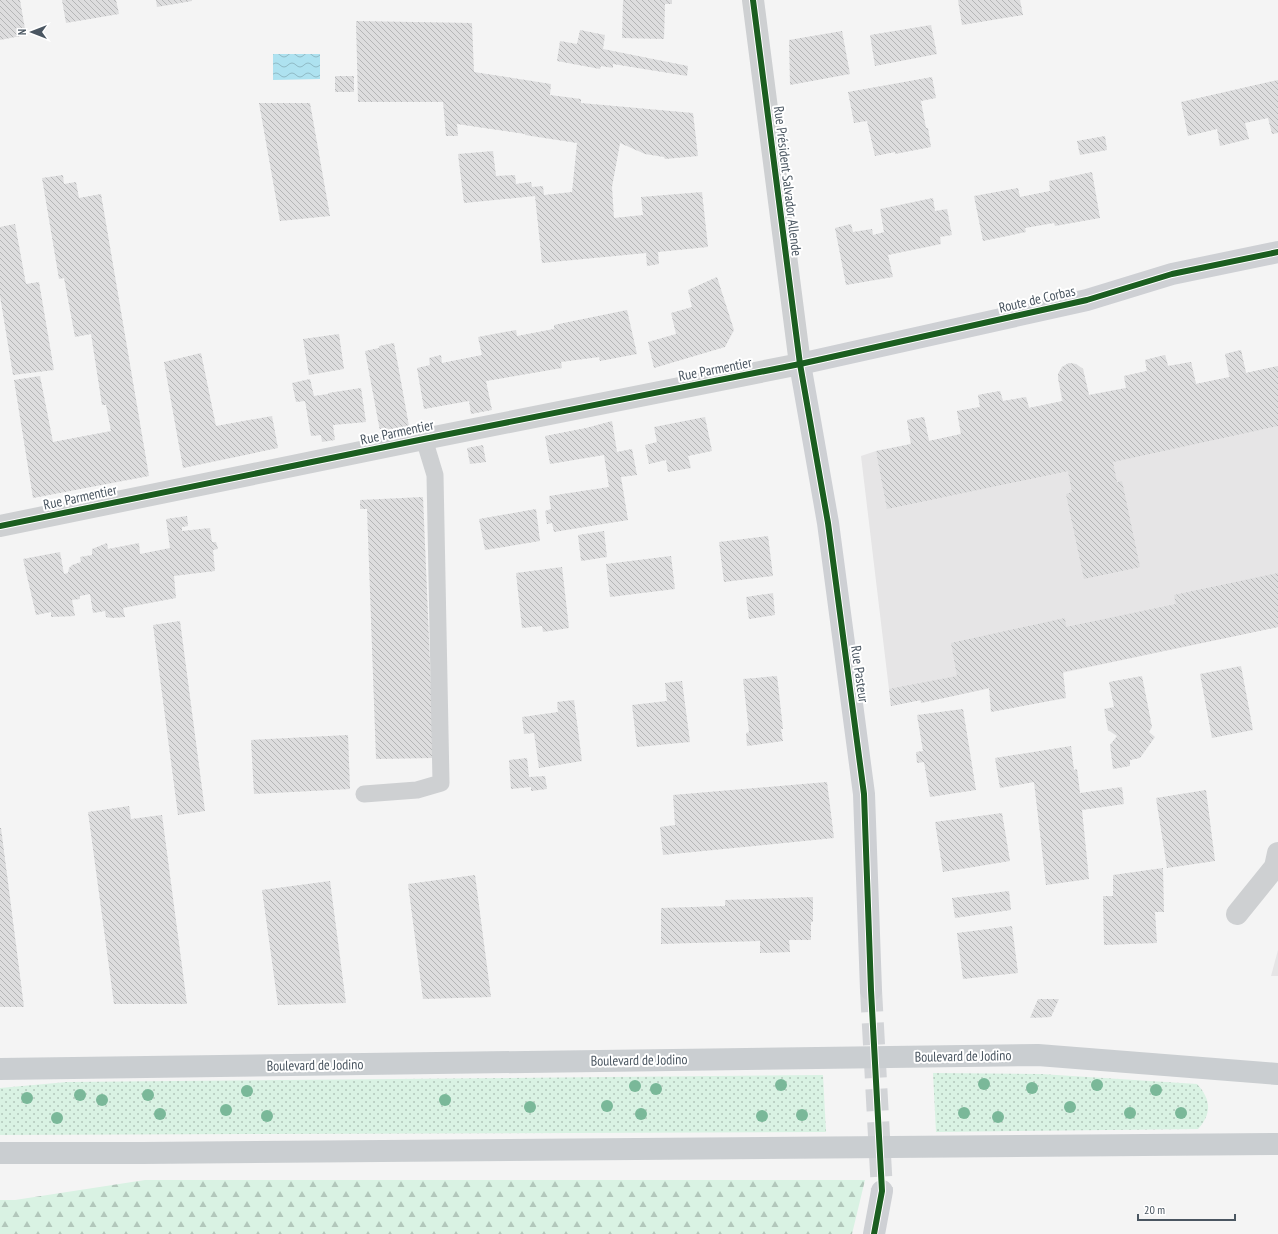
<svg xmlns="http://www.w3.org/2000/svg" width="1278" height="1234" font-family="'PT Sans Narrow',sans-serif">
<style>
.education{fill:#e6e5e6}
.grass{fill:url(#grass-dots)}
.forest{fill:url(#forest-firs)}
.water{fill:url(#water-waves)}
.building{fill:url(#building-back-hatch)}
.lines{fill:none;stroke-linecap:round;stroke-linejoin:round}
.secondary-tunnel{stroke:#d2d4d7;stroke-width:22;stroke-dasharray:22 11;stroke-linecap:butt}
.lane{stroke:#ced0d2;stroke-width:17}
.street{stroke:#ced0d2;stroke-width:22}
.secondary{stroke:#ced0d4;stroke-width:22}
.primary{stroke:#caced1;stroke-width:22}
.cycleway-casing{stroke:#fff;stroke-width:8}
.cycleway{stroke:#1b5e20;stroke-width:6}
.tree{fill:#7ab899}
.labels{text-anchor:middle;stroke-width:4;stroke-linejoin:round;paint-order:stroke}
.street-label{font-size:14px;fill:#4a5661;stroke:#fff}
</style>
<defs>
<pattern id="grass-dots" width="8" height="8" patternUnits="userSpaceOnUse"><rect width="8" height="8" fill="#d9f2e3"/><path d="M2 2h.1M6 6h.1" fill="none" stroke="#b2c7bb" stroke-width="1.8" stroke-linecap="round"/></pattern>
<pattern id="forest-firs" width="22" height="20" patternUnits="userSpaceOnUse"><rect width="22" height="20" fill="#d9f2e3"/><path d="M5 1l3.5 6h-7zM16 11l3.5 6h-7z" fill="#b2c7bb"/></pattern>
<pattern id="water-waves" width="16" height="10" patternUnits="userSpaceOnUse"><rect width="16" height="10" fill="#aee2f0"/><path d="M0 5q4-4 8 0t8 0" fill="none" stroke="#90bac6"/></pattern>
<pattern id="building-back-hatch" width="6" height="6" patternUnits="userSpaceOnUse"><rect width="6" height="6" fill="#ddddde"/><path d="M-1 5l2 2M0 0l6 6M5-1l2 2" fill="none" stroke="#b5b6b7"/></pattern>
</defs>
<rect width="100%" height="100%" fill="#f4f4f4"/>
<g class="education">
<path d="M 1241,350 L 1246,373 L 1278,366 L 1278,627 L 921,703 L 920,700 L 891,706 L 861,456 L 876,451 L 911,444 L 907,420 L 924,417 L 929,441 L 961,434 L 957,411 L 980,407 L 978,395 L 1000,391 L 1003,401 L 1026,397 L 1029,408 L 1062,401 L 1058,378 L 1058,374 L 1062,367 L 1069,363 L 1076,364 L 1083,369 L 1089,395 L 1126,388 L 1124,376 L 1147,371 L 1145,360 L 1165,355 L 1168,366 L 1191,362 L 1196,384 L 1229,377 L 1225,354 Z"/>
<path d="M 1278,950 L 1278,976 L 1271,976 Z"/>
</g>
<g class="grass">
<path d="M 933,1073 L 1041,1074 L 1197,1084 C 1211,1099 1212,1114 1198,1129 L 936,1132 Z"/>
<path d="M 823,1075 L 826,1132 L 0,1135 L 0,1088 L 67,1082 Z"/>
</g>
<path class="forest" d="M 145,1180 L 865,1180 L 852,1234 L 0,1234 L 0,1200 L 15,1200 Z"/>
<path class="water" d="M 273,54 L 320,54 L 320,79 L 273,80 Z"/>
<g class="building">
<path d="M 0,0 L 20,0 L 26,35 L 0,40 Z"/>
<path d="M 62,0 L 116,0 L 119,14 L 66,23 Z"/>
<path d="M 156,0 L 192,0 L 192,1 L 157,7 Z"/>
<path d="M 623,0 L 672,0 L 672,4 L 665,4 L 664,39 L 622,38 Z"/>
<path d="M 958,0 L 1020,0 L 1023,15 L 962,25 Z"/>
<path d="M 356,21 L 472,23 L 474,72 L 551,84 L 550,95 L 581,99 L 581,103 L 693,113 L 698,156 L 665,159 L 664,157 L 645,154 L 620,143 L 612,187 L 614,218 L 643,215 L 641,197 L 702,192 L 708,247 L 658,252 L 659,264 L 647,266 L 646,253 L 542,263 L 535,196 L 464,203 L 458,154 L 493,151 L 496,176 L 515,175 L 516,184 L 531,182 L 532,187 L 543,186 L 544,195 L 572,192 L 577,143 L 525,135 L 525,134 L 457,124 L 458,136 L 446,136 L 443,102 L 358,102 Z"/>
<path d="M 931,25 L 937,54 L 875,66 L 870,35 Z"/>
<path d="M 580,30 L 605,35 L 603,49 L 688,66 L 687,76 L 613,64 L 613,68 L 601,66 L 600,69 L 557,61 L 560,41 L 577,44 Z"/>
<path d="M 842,31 L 850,74 L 790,85 L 789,40 Z"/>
<rect x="335" y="76" width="19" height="16"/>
<path d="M 932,77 L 936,98 L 921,101 L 926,128 L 928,128 L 931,147 L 895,154 L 895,152 L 875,156 L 867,121 L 854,123 L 848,92 Z"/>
<path d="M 1278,80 L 1278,133 L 1272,134 L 1268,118 L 1245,123 L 1249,139 L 1220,146 L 1217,129 L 1188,136 L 1181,102 Z"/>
<path d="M 259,103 L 310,103 L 330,216 L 280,221 Z"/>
<path d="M 1105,136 L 1107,150 L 1080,155 L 1077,141 Z"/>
<path d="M 1092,172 L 1100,218 L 1055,226 L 1054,223 L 1025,228 L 1026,232 L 983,241 L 974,196 L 1018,188 L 1020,197 L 1050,191 L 1049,181 Z"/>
<path d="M 63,175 L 64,184 L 76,182 L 79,198 L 101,194 L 149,476 L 33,498 L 14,380 L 40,376 L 53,442 L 111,431 L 106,405 L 102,405 L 91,334 L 75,337 L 64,278 L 59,279 L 42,178 Z"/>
<path d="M 933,198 L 935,211 L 947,209 L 952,235 L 940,237 L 941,244 L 888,255 L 893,277 L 846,285 L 835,228 L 851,224 L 853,232 L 872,229 L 873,235 L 884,232 L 880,209 Z"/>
<path d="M 15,224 L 26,284 L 39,282 L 54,370 L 13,375 L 0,296 L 0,227 Z"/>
<path d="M 717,277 L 734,330 L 725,347 L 654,368 L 648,342 L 676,334 L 671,313 L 692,307 L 688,290 Z"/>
<path d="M 627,310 L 637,354 L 600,361 L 599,357 L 561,362 L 562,368 L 486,381 L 492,410 L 471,414 L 469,401 L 424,409 L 417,368 L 430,365 L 429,358 L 441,355 L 442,363 L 482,355 L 478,337 L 516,330 L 517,336 L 554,329 L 554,325 Z"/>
<path d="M 339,334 L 344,369 L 309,375 L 303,339 Z"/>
<path d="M 394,343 L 409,426 L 380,431 L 365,351 L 379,348 L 379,346 Z"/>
<path d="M 1241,350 L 1246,373 L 1278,366 L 1278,426 L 1113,462 L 1117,482 L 1122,481 L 1140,567 L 1084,579 L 1066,494 L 1072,492 L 1068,471 L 887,509 L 876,451 L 911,444 L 907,420 L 924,417 L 929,441 L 961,434 L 957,411 L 980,407 L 978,395 L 1000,391 L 1003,401 L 1026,397 L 1029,408 L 1063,401 L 1058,378 L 1058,374 L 1062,367 L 1069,363 L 1076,364 L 1083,369 L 1089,395 L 1126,388 L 1124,376 L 1147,371 L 1145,360 L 1165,355 L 1168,366 L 1191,362 L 1196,384 L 1230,377 L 1225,354 Z"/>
<path d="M 201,353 L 216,426 L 272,416 L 278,448 L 183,468 L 164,362 Z"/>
<path d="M 310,379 L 314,396 L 328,394 L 328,393 L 361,388 L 366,422 L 333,425 L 335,440 L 322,442 L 321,435 L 311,436 L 305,401 L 296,402 L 292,383 Z"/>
<path d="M 705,417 L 712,451 L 688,456 L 691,468 L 668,472 L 666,460 L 649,464 L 645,445 L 657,442 L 654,427 Z"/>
<path d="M 612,421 L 617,452 L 632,449 L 637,475 L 621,477 L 628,520 L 554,532 L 552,523 L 547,524 L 545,511 L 551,509 L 549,496 L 609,487 L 604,455 L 550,464 L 545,436 L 586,428 Z"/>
<path d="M 483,445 L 486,462 L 470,464 L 467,448 Z"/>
<path d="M 423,497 L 434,758 L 376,759 L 367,509 L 360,509 L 360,500 Z"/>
<path d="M 536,509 L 540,541 L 485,550 L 479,519 Z"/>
<path d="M 187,516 L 188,526 L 182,527 L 182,531 L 210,528 L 212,542 L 216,542 L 218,549 L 213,550 L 215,571 L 174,576 L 176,598 L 123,608 L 125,617 L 112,618 L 106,617 L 105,611 L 93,613 L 90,594 L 80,596 L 80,599 L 72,600 L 75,616 L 51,617 L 51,612 L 36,615 L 23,559 L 60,552 L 64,574 L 68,573 L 69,568 L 72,565 L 81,562 L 80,557 L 92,555 L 92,549 L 107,543 L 108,549 L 139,543 L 140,554 L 170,548 L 166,519 Z"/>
<path d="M 604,531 L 607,557 L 581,561 L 578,535 Z"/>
<path d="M 768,536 L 773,576 L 724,582 L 719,542 Z"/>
<path d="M 671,556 L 675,589 L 610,597 L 606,564 Z"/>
<path d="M 562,567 L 569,628 L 543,632 L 542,626 L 522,628 L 516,573 Z"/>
<path d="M 1278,573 L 1278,627 L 1063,672 L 1066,698 L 991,712 L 989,688 L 921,703 L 921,700 L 891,706 L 889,689 L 957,676 L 951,643 L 1065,618 L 1066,627 L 1176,604 L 1174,595 Z"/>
<path d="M 773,593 L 775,615 L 749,619 L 746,597 Z"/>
<path d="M 180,621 L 205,811 L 178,815 L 153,625 Z"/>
<path d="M 1241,666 L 1253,730 L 1212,738 L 1200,674 Z"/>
<path d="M 777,676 L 783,729 L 781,729 L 783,741 L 747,746 L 746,733 L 749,732 L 743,679 Z"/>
<path d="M 1142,676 L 1152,727 L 1149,732 L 1155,737 L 1140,758 L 1130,760 L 1130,766 L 1113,769 L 1110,745 L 1117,736 L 1108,730 L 1104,709 L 1114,707 L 1109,682 Z"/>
<path d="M 682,681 L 690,742 L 637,747 L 632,705 L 667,701 L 665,683 Z"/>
<path d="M 574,700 L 582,761 L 539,768 L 534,733 L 524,734 L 522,717 L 558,712 L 557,702 Z"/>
<path d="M 963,709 L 976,790 L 930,797 L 924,762 L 917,763 L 916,752 L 923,751 L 917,715 Z"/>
<path d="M 348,735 L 350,789 L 254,794 L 251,740 Z"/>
<path d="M 1071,746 L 1074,770 L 1077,769 L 1080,793 L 1122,787 L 1124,804 L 1082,810 L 1089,879 L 1046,885 L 1034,782 L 1000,788 L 995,758 Z"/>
<path d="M 527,758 L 529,777 L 545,776 L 547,789 L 531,791 L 531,787 L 511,789 L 509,760 Z"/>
<path d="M 827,782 L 834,838 L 663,855 L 660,827 L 675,825 L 673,795 Z"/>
<path d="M 1206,790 L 1215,861 L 1167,868 L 1156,798 Z"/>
<path d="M 129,806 L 131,819 L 162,815 L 187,1004 L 114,1004 L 88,812 Z"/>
<path d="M 1002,813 L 1010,861 L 943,872 L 935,822 Z"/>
<path d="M 0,828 L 1,828 L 24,1007 L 0,1007 Z"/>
<path d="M 1163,868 L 1164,912 L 1155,912 L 1157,943 L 1104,945 L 1103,896 L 1113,896 L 1113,875 Z"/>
<path d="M 475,875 L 491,997 L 423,999 L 408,884 Z"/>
<path d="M 330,881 L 346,1003 L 278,1005 L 262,890 Z"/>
<path d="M 1009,891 L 1011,910 L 955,918 L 952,898 Z"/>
<path d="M 813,897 L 813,922 L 811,922 L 811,940 L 789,940 L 790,952 L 760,953 L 760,941 L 661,944 L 661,908 L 725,906 L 725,900 Z"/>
<path d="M 1012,926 L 1018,973 L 963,979 L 957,933 Z"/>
<path d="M 1038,999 L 1059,999 L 1051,1017 L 1030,1018 Z"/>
</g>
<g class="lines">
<path class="secondary-tunnel" d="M 871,990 L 882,1191"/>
<path class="lane" d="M 364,794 L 417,790 L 441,783 L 435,475 L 424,439"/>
<g class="street">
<path d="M 0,526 L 424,439 L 800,364 L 753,0"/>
<path d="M 1237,914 L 1275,867 L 1278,853"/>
</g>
<g class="secondary">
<path d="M 871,990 L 864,794 L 828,523 L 800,364 L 1087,300 L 1172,274 L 1278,252"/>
<path d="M 874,1234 L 882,1191"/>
</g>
<g class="primary">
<path d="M 0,1069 L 1038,1055 L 1278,1074"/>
<path d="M 0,1153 L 143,1153 L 1278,1144"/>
</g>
<defs>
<g id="cycleway">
<path d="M 753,0 L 800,364 L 828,523 L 864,794 L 871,990 L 882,1191 L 874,1234"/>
<path d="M 0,526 L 424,439 L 800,364 L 1087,300 L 1172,274 L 1278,252"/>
</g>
</defs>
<use href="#cycleway" class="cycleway-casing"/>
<use href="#cycleway" class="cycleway"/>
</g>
<g class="tree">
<circle cx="984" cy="1084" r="6"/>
<circle cx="781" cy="1085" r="6"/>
<circle cx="1097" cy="1085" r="6"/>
<circle cx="635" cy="1086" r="6"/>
<circle cx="1032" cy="1088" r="6"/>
<circle cx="656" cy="1089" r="6"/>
<circle cx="1156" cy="1090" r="6"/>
<circle cx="247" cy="1091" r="6"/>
<circle cx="80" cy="1095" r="6"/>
<circle cx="148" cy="1095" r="6"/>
<circle cx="27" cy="1098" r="6"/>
<circle cx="102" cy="1100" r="6"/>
<circle cx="445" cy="1100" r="6"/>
<circle cx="607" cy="1106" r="6"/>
<circle cx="530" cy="1107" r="6"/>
<circle cx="1070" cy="1107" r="6"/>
<circle cx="226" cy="1110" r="6"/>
<circle cx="964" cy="1113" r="6"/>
<circle cx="1130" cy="1113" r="6"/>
<circle cx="1181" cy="1113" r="6"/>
<circle cx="160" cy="1114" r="6"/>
<circle cx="641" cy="1114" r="6"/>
<circle cx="802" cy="1115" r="6"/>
<circle cx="267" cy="1116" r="6"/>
<circle cx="762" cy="1116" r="6"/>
<circle cx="998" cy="1117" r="6"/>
<circle cx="57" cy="1118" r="6"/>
</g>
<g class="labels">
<g class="street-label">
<text transform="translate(788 181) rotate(83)" y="5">Rue Président Salvador Allende</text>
<text transform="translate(1037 299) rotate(-13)" y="5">Route de Corbas</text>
<text transform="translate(715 369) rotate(-11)" y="5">Rue Parmentier</text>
<text transform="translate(397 432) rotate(-12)" y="5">Rue Parmentier</text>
<text transform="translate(80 497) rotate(-12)" y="5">Rue Parmentier</text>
<text transform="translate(860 674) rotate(82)" y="5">Rue Pasteur</text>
<text transform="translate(963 1056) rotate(-1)" y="5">Boulevard de Jodino</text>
<text transform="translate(639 1060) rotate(-1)" y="5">Boulevard de Jodino</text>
<text transform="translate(315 1065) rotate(-1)" y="5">Boulevard de Jodino</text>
</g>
</g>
<g transform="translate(32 32) rotate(270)" stroke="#ffffff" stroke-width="3" paint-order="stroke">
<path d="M0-3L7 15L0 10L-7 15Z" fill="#4a5661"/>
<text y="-6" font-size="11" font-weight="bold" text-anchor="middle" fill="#4a5661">N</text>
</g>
<path d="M1138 1214v6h97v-6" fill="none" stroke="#4a5661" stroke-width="2"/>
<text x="1144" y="1214" font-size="12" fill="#4a5661" stroke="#ffffff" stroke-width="3" paint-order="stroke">20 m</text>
</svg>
